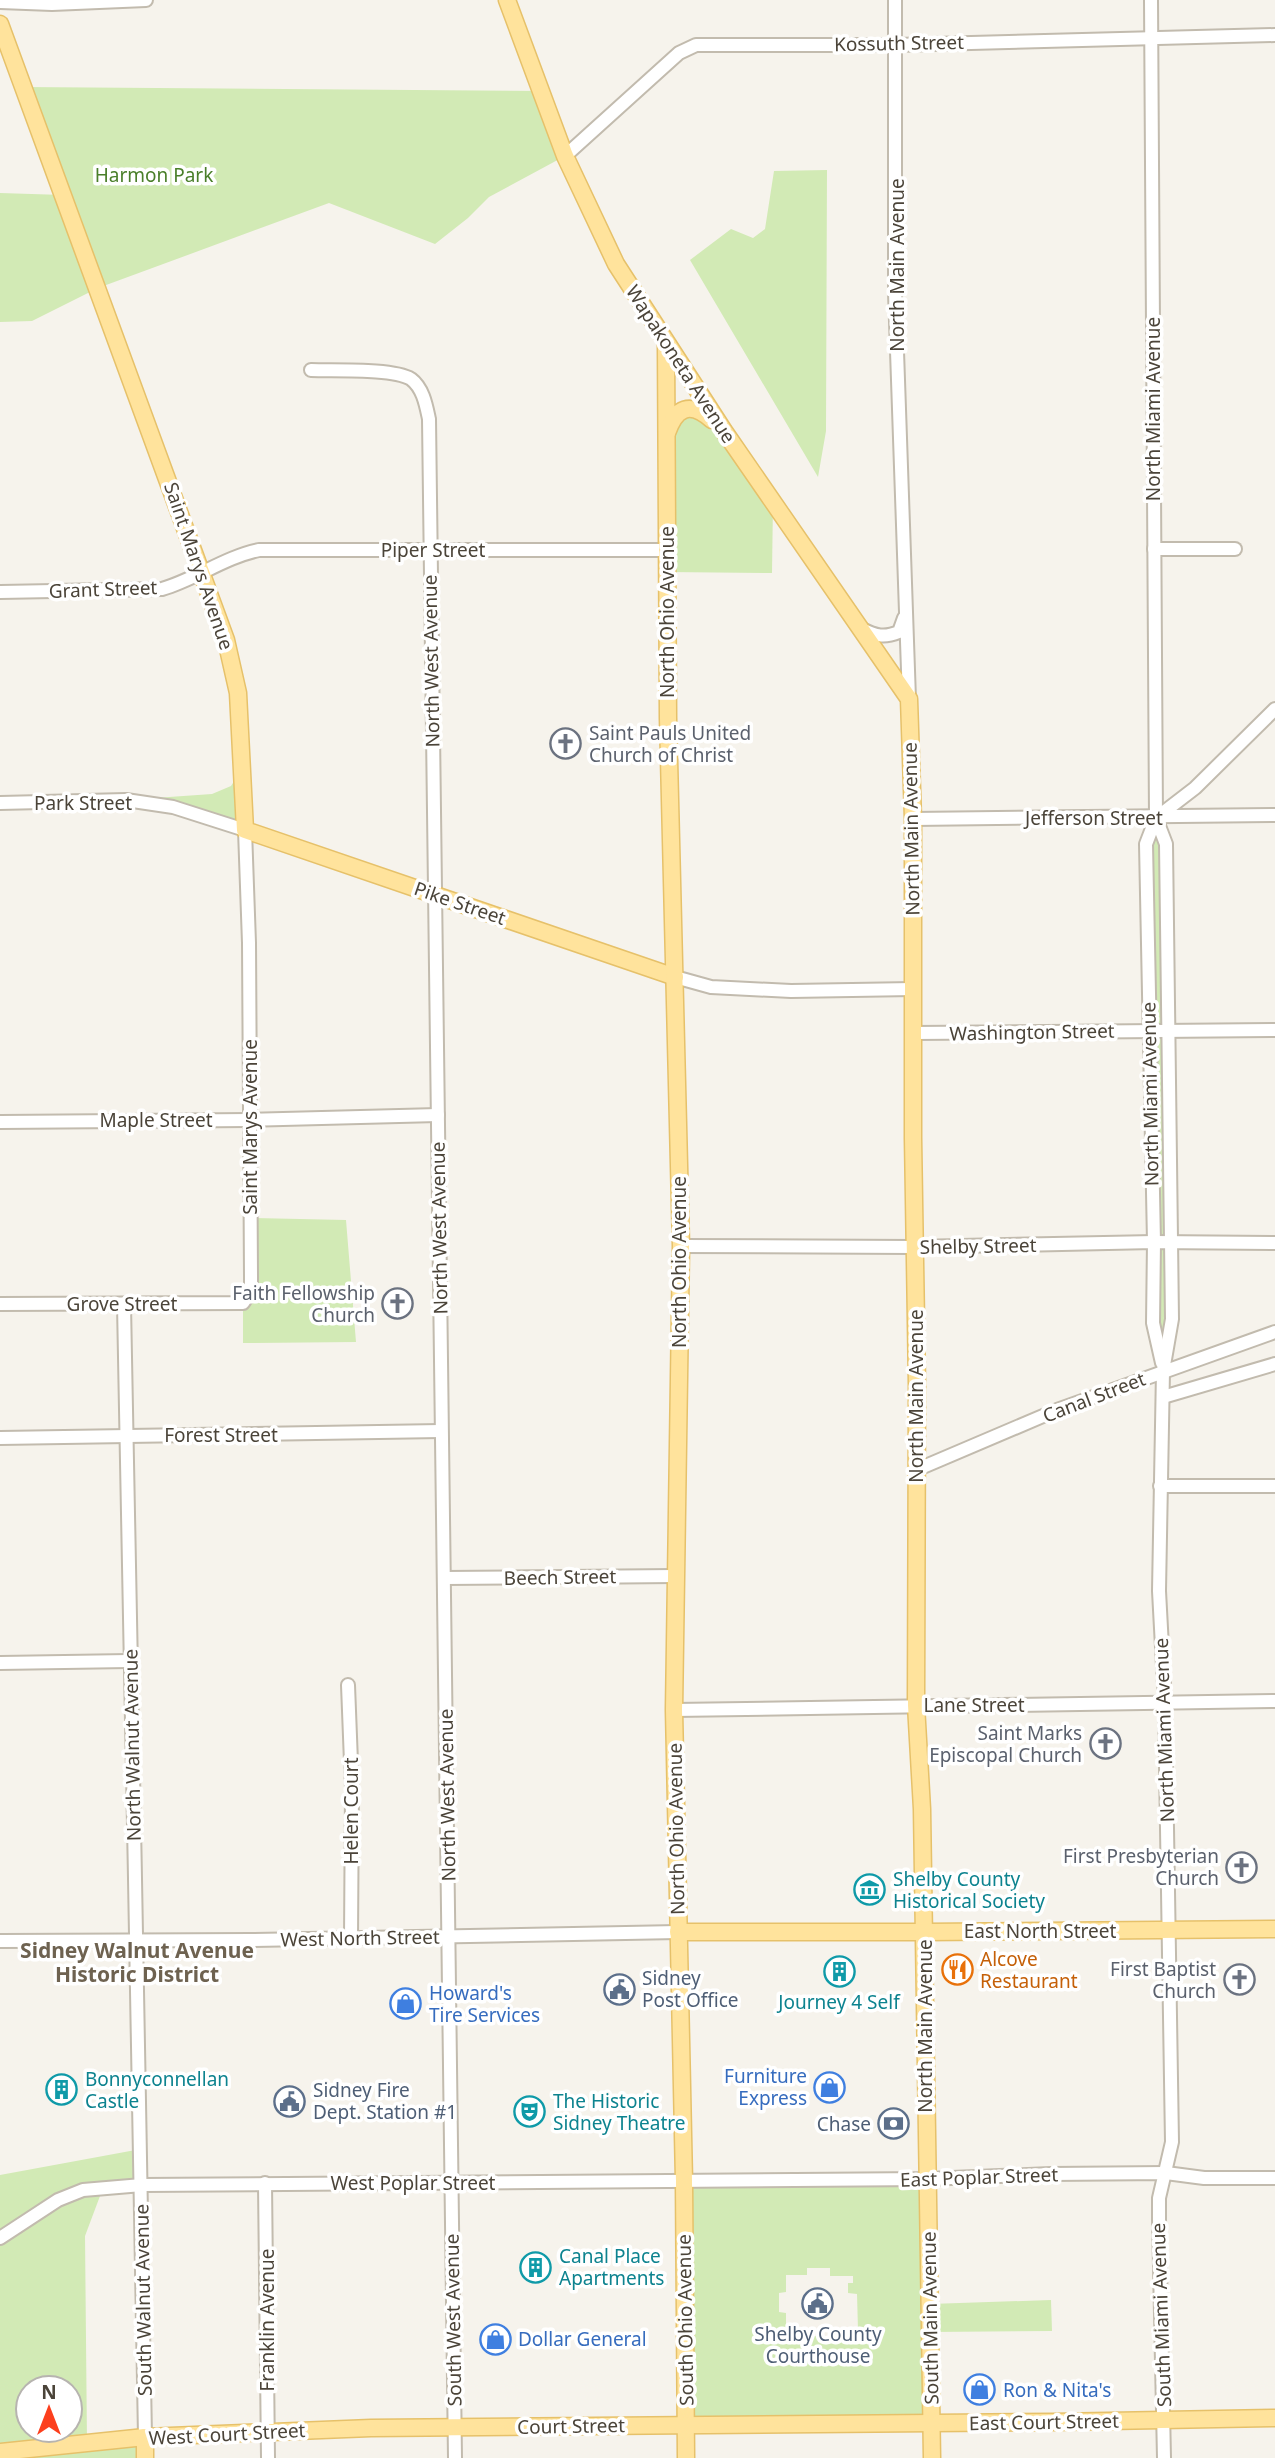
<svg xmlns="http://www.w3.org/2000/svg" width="1275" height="2458" font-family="'Noto Sans',sans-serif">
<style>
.green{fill:#d2eab5;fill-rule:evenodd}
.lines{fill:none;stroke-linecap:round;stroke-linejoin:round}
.minor-casing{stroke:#c2bbae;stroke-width:16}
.major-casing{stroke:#e6c16a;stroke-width:19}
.minor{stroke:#fff;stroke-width:12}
.major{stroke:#ffe39c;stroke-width:16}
.labels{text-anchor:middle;stroke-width:7;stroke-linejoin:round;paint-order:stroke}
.street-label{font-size:19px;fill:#4b4439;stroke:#fff}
.park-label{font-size:19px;fill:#4a7f2a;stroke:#fff}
.worship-label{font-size:19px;fill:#5b616d;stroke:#fff;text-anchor:end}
.culture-label{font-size:19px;fill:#0d838f;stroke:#fff;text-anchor:start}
.food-label{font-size:19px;fill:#c56008;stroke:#fff;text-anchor:start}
.service-label{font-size:19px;fill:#4e5e75;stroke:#fff;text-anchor:start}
.shop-label{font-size:19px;fill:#366cbe;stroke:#fff;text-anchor:start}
.neighbourhood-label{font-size:21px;font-weight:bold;fill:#6e6250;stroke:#fff}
</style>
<rect width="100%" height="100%" fill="#f6f3ec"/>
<g class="green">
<path d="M 23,87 L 541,91 L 565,156 L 489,197 L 468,218 L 435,244 L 329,203 L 98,288 L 32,321 L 0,322 L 0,193 L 63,195 Z"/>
<path d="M 827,170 L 826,431 L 818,477 L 690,260 L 731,229 L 753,238 L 765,229 L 774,171 Z"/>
<path d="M 699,410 L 773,502 L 772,573 L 667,572 L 671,420 Z"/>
<path d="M 242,769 L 245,830 L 126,800 L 212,794 L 231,786 Z"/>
<path d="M 1156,818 L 1166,844 L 1172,1242 L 1163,1371 L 1153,1323 L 1146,844 Z"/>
<path d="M 250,1218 L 346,1220 L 356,1342 L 243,1343 L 243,1303 L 251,1291 Z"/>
<path d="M 141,2149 L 142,2185 L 103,2188 L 85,2236 L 87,2443 L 145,2437 L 145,2458 L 0,2458 L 0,2175 ZM 28,2388 L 70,2388 L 70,2430 L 28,2430 Z"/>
<path d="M 927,2179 L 930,2304 L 1051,2300 L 1052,2331 L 931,2332 L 931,2423 L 687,2424 L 684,2181 ZM 807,2268 L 830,2268 L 830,2276 L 853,2276 L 853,2283 L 848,2283 L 848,2293 L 857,2294 L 858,2330 L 831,2330 L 830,2336 L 809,2336 L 808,2330 L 786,2330 L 786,2313 L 779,2312 L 779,2293 L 786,2292 L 786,2275 L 807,2275 Z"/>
</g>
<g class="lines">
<defs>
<g id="minor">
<path d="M 895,0 L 895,293 L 909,699"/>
<path d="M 1151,0 L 1156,818 L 1146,844 L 1154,1242 L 1153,1323 L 1162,1363"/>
<path d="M 0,2 L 52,4 L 146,0"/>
<path d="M 565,156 L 679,53 L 696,45 L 896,45 L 1275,35"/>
<path d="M 311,370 C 334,371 393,368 411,379 C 423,388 426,405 429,419 L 455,2458"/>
<path d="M 1154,549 L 1235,549"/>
<path d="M 0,592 L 162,589 C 196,579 225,557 259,550 L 666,550"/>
<path d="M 862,629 C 876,636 884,638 899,632 L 904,618"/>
<path d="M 0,803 L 126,800 L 173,807 L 245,830 L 249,943 L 251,1276 L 251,1291 L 243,1303 L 0,1304"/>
<path d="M 1156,818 L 1166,844 L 1172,1319 L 1163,1371 L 1159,1591 L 1165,1703 L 1172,2142 L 1159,2198 L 1159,2219 L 1164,2458"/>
<path d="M 1156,818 L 1195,788 L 1275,709"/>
<path d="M 913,819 L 1275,815"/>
<path d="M 675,977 L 711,987 L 791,991 L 913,989"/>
<path d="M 914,1033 L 1275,1030"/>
<path d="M 0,1122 L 249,1120 L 438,1115"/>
<path d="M 681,1246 L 914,1247 L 1154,1242 L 1275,1243"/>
<path d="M 124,1305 C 130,1682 140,2060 145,2437"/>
<path d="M 1163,1397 L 1275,1364"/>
<path d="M 0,1438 L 441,1431"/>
<path d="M 916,1470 L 1057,1410 L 1275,1332"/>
<path d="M 1160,1486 L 1275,1486"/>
<path d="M 445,1578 L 676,1576"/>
<path d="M 0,1663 L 129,1661"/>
<path d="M 348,1685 L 352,1788 L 351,1938"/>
<path d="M 674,1710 L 1275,1701"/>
<path d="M 0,1941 L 251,1940 L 678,1932"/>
<path d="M 265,2183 L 268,2458"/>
<path d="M 0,2238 L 58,2200 L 83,2190 L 142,2185 L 927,2179 L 1051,2174 L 1166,2173 L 1204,2178 L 1275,2178"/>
</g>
<g id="major">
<path d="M 507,0 L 565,156 L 616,264 L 724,431 L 909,699 L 913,819 L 913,1138 L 917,1384 L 916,1705 L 922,1809 L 932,2458"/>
<path d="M 0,24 L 226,640 L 238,693 L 245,830 L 675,977"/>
<path d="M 666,344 L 668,718 L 681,1246 L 674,1710 L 684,2181 L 686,2458"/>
<path d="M 667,433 C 676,407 690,401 712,420"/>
<path d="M 678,1932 L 925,1932 L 1275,1929"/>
<path d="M 145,2437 L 145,2458"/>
<path d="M 0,2452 L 145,2437 L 371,2428 L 1053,2422 L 1275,2418"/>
</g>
</defs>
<use href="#minor" class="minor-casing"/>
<use href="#major" class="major-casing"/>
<use href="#minor" class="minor"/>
<use href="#major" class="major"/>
</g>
<defs>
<symbol id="church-ring" viewBox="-11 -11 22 22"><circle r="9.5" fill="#fff" stroke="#6b7280" stroke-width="1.5"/><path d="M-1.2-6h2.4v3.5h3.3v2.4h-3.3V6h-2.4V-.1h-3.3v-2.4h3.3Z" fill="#6b7280"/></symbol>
<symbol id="museum-ring" viewBox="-11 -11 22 22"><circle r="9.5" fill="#fff" stroke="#0f9aa8" stroke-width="1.5"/><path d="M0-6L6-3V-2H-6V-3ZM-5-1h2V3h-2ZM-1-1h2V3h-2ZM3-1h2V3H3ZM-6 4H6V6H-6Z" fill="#0f9aa8"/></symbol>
<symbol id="restaurant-ring" viewBox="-11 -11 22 22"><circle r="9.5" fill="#fff" stroke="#e8710a" stroke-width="1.5"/><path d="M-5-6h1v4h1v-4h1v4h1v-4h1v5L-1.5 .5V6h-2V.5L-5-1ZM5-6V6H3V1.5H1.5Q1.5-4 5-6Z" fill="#e8710a"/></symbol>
<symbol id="building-ring" viewBox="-11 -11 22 22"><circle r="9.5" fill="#fff" stroke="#0f9aa8" stroke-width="1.5"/><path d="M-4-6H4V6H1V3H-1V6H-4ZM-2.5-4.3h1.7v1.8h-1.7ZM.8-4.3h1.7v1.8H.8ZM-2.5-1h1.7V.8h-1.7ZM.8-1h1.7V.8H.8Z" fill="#0f9aa8"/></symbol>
<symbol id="civic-ring" viewBox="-11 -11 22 22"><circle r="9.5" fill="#fff" stroke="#5c6f8a" stroke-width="1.5"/><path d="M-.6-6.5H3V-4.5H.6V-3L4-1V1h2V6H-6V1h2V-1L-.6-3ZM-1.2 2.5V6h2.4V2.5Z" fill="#5c6f8a"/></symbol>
<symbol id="shop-ring" viewBox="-11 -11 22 22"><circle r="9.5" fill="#fff" stroke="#3f7fe0" stroke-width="1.5"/><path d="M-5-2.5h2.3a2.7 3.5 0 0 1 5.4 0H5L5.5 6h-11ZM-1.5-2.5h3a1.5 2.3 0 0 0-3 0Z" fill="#3f7fe0"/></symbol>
<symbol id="theatre-ring" viewBox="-11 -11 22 22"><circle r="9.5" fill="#fff" stroke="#0f9aa8" stroke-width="1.5"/><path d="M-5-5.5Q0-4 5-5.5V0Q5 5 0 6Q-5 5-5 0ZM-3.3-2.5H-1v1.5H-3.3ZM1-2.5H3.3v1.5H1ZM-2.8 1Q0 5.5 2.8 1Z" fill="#0f9aa8"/></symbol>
<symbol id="bank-ring" viewBox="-11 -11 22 22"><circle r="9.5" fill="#fff" stroke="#5c6f8a" stroke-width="1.5"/><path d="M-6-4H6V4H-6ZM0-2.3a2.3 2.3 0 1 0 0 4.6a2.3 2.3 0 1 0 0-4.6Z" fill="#5c6f8a"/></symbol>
</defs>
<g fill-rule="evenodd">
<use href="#church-ring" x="548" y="726" width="35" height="35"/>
<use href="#church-ring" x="380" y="1286" width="35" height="35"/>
<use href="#church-ring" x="1088" y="1726" width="35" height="35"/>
<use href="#church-ring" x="1224" y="1850" width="35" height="35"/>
<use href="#museum-ring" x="852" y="1872" width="35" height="35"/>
<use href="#restaurant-ring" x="940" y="1952" width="35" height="35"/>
<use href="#building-ring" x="822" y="1954" width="35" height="35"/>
<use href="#church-ring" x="1222" y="1962" width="35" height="35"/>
<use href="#civic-ring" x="602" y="1972" width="35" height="35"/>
<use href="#shop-ring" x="388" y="1986" width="35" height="35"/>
<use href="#shop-ring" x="812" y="2070" width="35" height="35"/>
<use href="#building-ring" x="44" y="2072" width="35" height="35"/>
<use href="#civic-ring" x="272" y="2084" width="35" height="35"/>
<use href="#theatre-ring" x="512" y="2094" width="35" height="35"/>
<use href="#bank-ring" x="876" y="2106" width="35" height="35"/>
<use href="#building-ring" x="518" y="2250" width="35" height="35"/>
<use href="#civic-ring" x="800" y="2286" width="35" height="35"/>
<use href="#shop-ring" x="478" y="2322" width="35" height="35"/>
<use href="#shop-ring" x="962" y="2372" width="35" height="35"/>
</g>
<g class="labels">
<g class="street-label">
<text transform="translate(899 43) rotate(-1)" y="7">Kossuth Street</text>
<text transform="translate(897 265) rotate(-90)" y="7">North Main Avenue</text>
<text transform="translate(681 364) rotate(57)" y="7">Wapakoneta Avenue</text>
<text transform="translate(1153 409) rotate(-90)" y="7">North Miami Avenue</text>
<text x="433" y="557">Piper Street</text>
<text transform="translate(199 566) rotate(71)" y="7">Saint Marys Avenue</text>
<text transform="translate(103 589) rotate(-2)" y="7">Grant Street</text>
<text transform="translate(667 612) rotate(-90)" y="7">North Ohio Avenue</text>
<text transform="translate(431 661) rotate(-91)" y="7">North West Avenue</text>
<text x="83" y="810">Park Street</text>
<text x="1094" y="825">Jefferson Street</text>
<text transform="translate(911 829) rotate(-91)" y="7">North Main Avenue</text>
<text transform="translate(460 903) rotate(19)" y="7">Pike Street</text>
<text transform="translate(1032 1032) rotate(-1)" y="7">Washington Street</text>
<text transform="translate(1150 1094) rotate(-91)" y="7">North Miami Avenue</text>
<text x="156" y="1127">Maple Street</text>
<text transform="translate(250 1127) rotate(-90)" y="7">Saint Marys Avenue</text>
<text transform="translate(439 1228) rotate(-91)" y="7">North West Avenue</text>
<text transform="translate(978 1246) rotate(-1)" y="7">Shelby Street</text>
<text transform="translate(679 1262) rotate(-90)" y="7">North Ohio Avenue</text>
<text x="122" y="1311">Grove Street</text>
<text transform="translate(916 1396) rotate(-90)" y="7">North Main Avenue</text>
<text transform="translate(1094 1397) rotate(-21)" y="7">Canal Street</text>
<text x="221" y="1442">Forest Street</text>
<text transform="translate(560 1577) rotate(-1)" y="7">Beech Street</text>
<text x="974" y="1712">Lane Street</text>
<text transform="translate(1164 1730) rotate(-92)" y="7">North Miami Avenue</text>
<text transform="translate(132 1745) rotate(-91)" y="7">North Walnut Avenue</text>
<text transform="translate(447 1795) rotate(-91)" y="7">North West Avenue</text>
<text transform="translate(351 1811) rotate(-90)" y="7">Helen Court</text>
<text transform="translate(676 1829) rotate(-91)" y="7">North Ohio Avenue</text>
<text x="1040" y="1938">East North Street</text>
<text transform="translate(360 1938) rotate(-1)" y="7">West North Street</text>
<text transform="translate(925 2026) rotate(-90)" y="7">North Main Avenue</text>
<text transform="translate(979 2177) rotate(-2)" y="7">East Poplar Street</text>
<text x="413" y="2190">West Poplar Street</text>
<text transform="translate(143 2300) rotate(-91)" y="7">South Walnut Avenue</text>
<text transform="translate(1161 2315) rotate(-92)" y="7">South Miami Avenue</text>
<text transform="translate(930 2318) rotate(-91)" y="7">South Main Avenue</text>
<text transform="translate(267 2320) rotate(-90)" y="7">Franklin Avenue</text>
<text transform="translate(453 2320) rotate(-91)" y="7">South West Avenue</text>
<text transform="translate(685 2320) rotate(-91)" y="7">South Ohio Avenue</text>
<text transform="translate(1044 2422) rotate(-1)" y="7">East Court Street</text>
<text transform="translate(571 2426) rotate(-1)" y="7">Court Street</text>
<text transform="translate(227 2434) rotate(-3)" y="7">West Court Street</text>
</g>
<g class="park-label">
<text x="154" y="182">Harmon Park</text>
</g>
<g class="worship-label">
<text x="589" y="740" text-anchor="start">Saint Pauls United<tspan x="589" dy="22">Church of Christ</tspan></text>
<text x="375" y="1300">Faith Fellowship<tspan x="375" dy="22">Church</tspan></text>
<text x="1082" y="1740">Saint Marks<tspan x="1082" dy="22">Episcopal Church</tspan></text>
<text x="1219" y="1863">First Presbyterian<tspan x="1219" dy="22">Church</tspan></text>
<text x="1216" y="1976">First Baptist<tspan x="1216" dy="22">Church</tspan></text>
</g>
<g class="culture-label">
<text x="893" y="1886">Shelby County<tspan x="893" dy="22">Historical Society</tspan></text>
<text x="839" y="2009" text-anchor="middle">Journey 4 Self</text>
<text x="85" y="2086">Bonnyconnellan<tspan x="85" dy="22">Castle</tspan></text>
<text x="553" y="2108">The Historic<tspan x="553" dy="22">Sidney Theatre</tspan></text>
<text x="559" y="2263">Canal Place<tspan x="559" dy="22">Apartments</tspan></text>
</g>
<g class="food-label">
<text x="980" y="1966">Alcove<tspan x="980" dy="22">Restaurant</tspan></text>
</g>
<g class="service-label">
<text x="642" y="1985">Sidney<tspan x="642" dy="22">Post Office</tspan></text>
<text x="313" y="2097">Sidney Fire<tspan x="313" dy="22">Dept. Station #1</tspan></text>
<text x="871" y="2131" text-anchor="end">Chase</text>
<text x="818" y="2341" text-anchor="middle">Shelby County<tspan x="818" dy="22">Courthouse</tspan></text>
</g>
<g class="shop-label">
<text x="429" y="2000">Howard's<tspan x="429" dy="22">Tire Services</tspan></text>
<text x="807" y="2083" text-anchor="end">Furniture<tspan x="807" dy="22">Express</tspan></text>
<text x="518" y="2346">Dollar General</text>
<text x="1003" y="2397">Ron &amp; Nita's</text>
</g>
<g class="neighbourhood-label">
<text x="137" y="1958">Sidney Walnut Avenue<tspan x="137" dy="24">Historic District</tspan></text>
</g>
</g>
<g transform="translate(49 2409)"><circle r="33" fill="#ffffff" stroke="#b7b4b0" stroke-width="2"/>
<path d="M0-5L12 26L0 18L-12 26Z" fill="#fc3f1d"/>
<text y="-10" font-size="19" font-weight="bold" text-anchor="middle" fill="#4b4439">N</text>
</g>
</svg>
